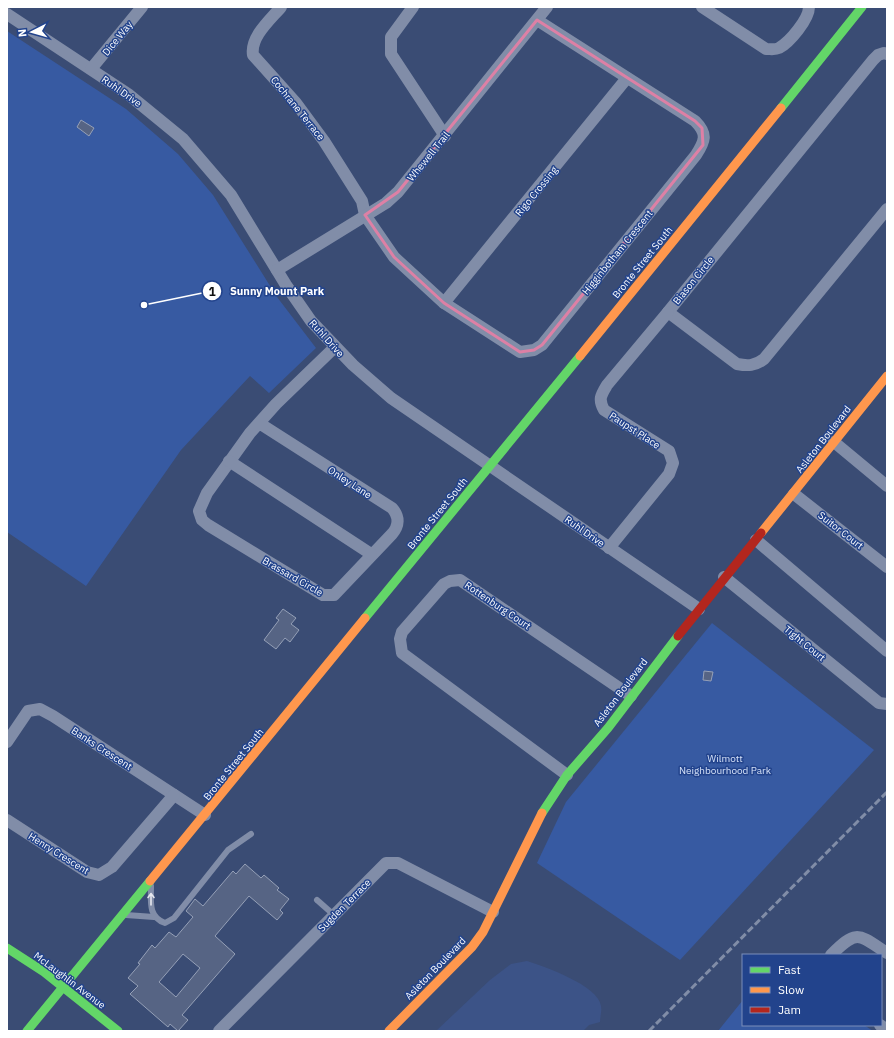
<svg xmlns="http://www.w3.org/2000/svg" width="894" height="1038" font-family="'IBM Plex Sans',sans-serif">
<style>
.green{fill:#375aa2}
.water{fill:#3c5387}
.building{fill:#566484;stroke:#95a0b7;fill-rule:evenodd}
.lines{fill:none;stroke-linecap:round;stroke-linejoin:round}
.lane{stroke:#818da8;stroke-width:6}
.street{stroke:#818da8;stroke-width:12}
.fast{stroke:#63d668;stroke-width:9}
.slow{stroke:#ff974d;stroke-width:9}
.jam{stroke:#b3261e;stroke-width:9}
.rail{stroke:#818da7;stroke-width:3;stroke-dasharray:7 3;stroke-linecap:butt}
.oneway{stroke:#e6e8ee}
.marked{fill:none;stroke:#dd80a5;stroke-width:3;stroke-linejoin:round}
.labels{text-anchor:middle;stroke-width:3;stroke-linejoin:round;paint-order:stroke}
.street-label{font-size:10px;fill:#fff;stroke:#22438c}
.park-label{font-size:10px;fill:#d5e1f8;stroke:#22438c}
.leader{fill:none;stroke:#fff;stroke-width:1.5}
.callout-dot{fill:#fff;stroke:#22438c;stroke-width:1.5}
.mark-label{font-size:12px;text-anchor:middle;font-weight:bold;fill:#111}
.callout-label{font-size:11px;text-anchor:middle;font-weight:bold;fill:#fff;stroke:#22438c;stroke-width:3;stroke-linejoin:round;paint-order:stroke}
</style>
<rect width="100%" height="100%" fill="#3a4c74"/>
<g class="green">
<path d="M 7,31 L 126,109 L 178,154 L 213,195 L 277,297 L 316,348 L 269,393 L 250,376 L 181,450 L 86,586 L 7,532 Z"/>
<path d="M 712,623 L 874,750 L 680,960 L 537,863 L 566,802 Z"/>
<path d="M 743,1000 L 743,1025 L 864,1025 L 873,1031 L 718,1031 Z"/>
</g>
<path class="water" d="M 527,961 C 545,967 598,985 601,1006 C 602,1011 600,1017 600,1022 L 589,1025 L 583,1031 L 436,1031 L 490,980 L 511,964 Z"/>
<g class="building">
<path d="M 81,120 L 94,128 L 89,136 L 77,127 Z"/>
<path d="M 283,609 L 296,618 L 291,624 L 299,630 L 290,642 L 285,638 L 276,649 L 264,640 L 279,620 L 276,618 Z"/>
<path d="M 704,671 L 713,672 L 711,681 L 703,680 Z"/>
<path d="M 245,864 L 261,878 L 264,875 L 279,888 L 277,890 L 289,899 L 280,910 L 283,913 L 277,920 L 249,896 L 215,936 L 235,954 L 182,1015 L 188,1020 L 178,1031 L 170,1024 L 168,1027 L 130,994 L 138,986 L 128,978 L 140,964 L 138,963 L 152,945 L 155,948 L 169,932 L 176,937 L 193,917 L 186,911 L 195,899 L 203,906 L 233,871 L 236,874 ZM 183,954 L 200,968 L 176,997 L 159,982 Z"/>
</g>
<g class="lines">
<g class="lane">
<path d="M 151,886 C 151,902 148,917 165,923 L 174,918 L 228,850 L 251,834"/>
<path d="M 317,900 L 334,915"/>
<path d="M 126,915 L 154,917"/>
</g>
<g class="street">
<path d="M 281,7 C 270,20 250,37 253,55 L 296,103 L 324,141 L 362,201 L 365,215 L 394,257 L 444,303 L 520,352 L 534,350 L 542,345 L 696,155 C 705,141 708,134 695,121 L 537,20"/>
<path d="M 413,7 L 391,37 L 391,54 L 445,136"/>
<path d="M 702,7 L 766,49 C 771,49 775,50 779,48 C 790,42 809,19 809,7"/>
<path d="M 7,14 L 128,94 L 183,139 L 231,195 L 286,285 L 311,321 L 353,365 L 391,398 L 699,609"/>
<path d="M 887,54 L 884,53 L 878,55 L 873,60 L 668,312 L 737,364 C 748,366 755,366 764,359 L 887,209"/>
<path d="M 91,69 L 142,7"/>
<path d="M 277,270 L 386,203 L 398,192 L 547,7"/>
<path d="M 444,303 L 627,78"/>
<path d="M 259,423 L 392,508 C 400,517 399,526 392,534 L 334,595 L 323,595 L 208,525 L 202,520 L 199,511 L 207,493 L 250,433 L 276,404 L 335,347"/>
<path d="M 834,442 L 887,486"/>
<path d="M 229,461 L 371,554"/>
<path d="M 794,494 L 887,567"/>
<path d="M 756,540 L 887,651"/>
<path d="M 609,548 L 669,474 L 673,463 L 669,451 L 604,410 C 598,399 601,395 607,385 L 668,312"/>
<path d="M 724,577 L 879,703 L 887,704"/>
<path d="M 7,742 L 28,711 L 40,709 L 53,716 L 205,815"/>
<path d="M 567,775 L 402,653 L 400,639 L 402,632 L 444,584 L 450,581 L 460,580 L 631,696"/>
<path d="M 7,820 L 87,872 L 99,875 L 112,867 L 174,795"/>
<path d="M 831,955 C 857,929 858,934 887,953"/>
<path d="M 880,1025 L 887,1030"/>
<path d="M 219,1031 L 386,863 L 398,863 L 493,912"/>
</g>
<g class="fast">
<path d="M 781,108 L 862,7"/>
<path d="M 365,618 L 580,356"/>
<path d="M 542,813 L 567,775 L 608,728 L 678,636"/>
<path d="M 7,948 L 44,972 L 118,1031"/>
<path d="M 27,1031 L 150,881"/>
</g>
<g class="slow">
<path d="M 580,356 L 781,108"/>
<path d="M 761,533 L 887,376"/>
<path d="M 150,881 L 365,618"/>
<path d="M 389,1031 L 472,947 L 483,932 L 542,813"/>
</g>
<path class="jam" d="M 678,636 L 761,533"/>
<path class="rail" d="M 649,1031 L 887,792"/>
</g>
<defs><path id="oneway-shaft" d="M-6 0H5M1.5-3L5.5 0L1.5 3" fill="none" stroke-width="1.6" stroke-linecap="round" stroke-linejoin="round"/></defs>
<use class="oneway" href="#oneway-shaft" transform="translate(151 899) rotate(-90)"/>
<path class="marked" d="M 537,20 L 695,121 L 702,128 L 703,145 L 542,345 L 534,350 L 520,352 L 444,303 L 394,257 L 365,215 L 398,192 Z"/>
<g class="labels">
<g class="street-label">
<text transform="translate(117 38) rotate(-51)" y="4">Dice Way</text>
<text transform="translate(122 91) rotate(35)" y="4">Ruhl Drive</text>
<text transform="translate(298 108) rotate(51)" y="4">Cochrane Terrace</text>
<text transform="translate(428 156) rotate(-51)" y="4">Whewell Trail</text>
<text transform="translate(536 191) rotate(-51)" y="4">Rigo Crossing</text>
<text transform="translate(617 252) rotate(-51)" y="4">Higginbotham Crescent</text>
<text transform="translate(642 262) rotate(-51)" y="4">Bronte Street South</text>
<text transform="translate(693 280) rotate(-51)" y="4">Biason Circle</text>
<text transform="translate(327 338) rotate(48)" y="4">Ruhl Drive</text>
<text transform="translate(635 430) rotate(33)" y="4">Paupst Place</text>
<text transform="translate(823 439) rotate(-52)" y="4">Asleton Boulevard</text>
<text transform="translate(350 482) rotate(33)" y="4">Onley Lane</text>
<text transform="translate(437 513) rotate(-51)" y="4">Bronte Street South</text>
<text transform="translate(841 530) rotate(38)" y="4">Suitor Court</text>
<text transform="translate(585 531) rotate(35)" y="4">Ruhl Drive</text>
<text transform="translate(293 576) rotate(30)" y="4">Brassard Circle</text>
<text transform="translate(498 605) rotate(34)" y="4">Rottenburg Court</text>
<text transform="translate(805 643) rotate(39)" y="4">Tight Court</text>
<text transform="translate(620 692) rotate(-53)" y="4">Asleton Boulevard</text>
<text transform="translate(102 748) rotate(33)" y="4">Banks Crescent</text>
<text transform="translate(233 764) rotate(-51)" y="4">Bronte Street South</text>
<text transform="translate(59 853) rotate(32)" y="4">Henry Crescent</text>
<text transform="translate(344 905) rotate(-45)" y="4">Sugden Terrace</text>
<text transform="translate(435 968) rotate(-46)" y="4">Asleton Boulevard</text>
<text transform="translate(70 980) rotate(37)" y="4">McLaughlin Avenue</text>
</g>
<g class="park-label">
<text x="725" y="762">Wilmott<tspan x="725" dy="12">Neighbourhood Park</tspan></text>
</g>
</g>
<path class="leader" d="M144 305L212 291"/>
<g class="callout-dot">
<circle cx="144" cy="305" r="4"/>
<circle cx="212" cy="291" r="10"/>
</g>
<g class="mark-label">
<text x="212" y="296">1</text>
</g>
<g class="callout-label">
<text x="277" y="295">Sunny Mount Park</text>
</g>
<rect width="894" height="1038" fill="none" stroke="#ffffff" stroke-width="16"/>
<rect x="742" y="954" width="140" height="72" fill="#22438c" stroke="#7a8eba"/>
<rect x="750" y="967" width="20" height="6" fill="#63d668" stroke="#7a8eba"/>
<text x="778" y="974" font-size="12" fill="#ffffff">Fast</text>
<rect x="750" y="987" width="20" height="6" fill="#ff974d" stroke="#7a8eba"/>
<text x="778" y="994" font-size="12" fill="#ffffff">Slow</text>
<rect x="750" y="1007" width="20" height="6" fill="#b3261e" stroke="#7a8eba"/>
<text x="778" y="1014" font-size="12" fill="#ffffff">Jam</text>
<g transform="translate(32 32) rotate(264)" stroke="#22438c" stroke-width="3" paint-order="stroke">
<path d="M0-3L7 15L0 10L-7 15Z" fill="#ffffff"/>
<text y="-6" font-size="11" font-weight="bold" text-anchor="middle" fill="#ffffff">N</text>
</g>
</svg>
